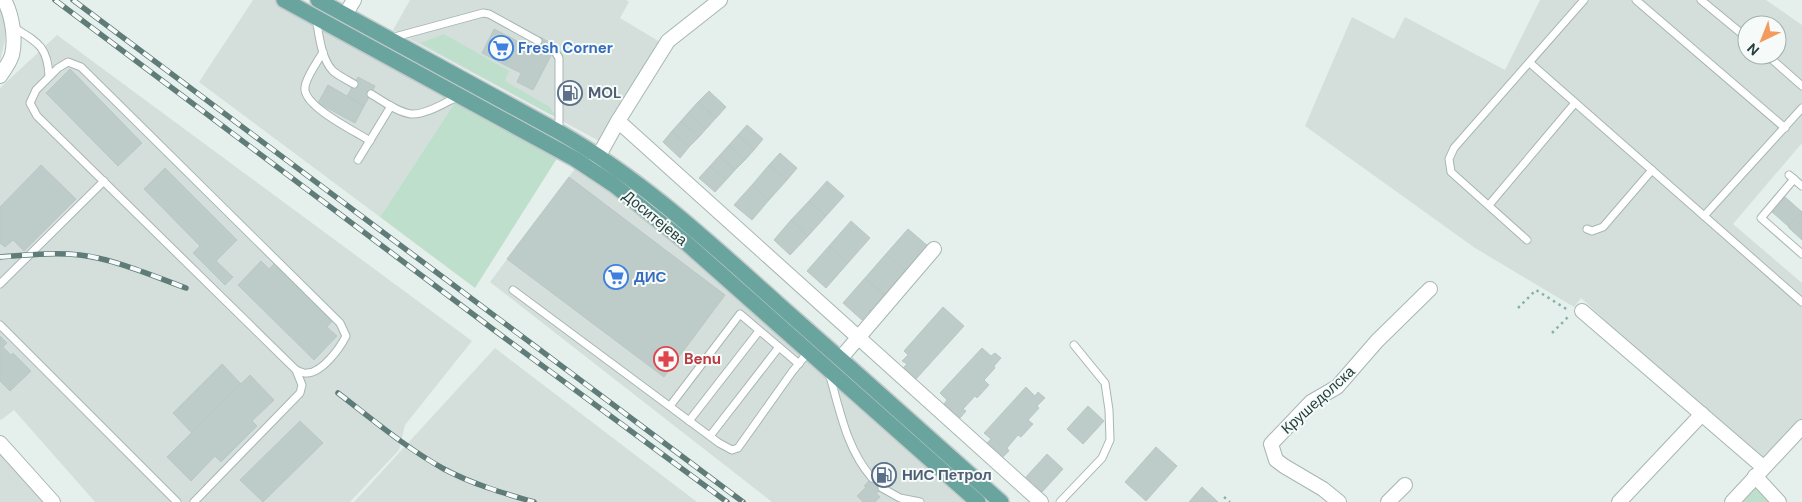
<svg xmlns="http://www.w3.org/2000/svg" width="1802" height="502" font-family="'DM Sans',sans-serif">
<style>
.built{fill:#d4dfdb;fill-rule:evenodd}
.green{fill:#bfdfcd}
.building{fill:#beccc9;stroke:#b8c8c4}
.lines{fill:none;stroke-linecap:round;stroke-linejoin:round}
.service-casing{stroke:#a7b7b4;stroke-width:9}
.minor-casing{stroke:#a7b7b4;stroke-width:16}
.primary-casing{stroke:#c2cac9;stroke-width:18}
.path{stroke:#86b2ab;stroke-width:2.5;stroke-dasharray:2.5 4;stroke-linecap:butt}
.service{stroke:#fff;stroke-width:7}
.minor{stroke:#fff;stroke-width:14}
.primary{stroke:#6aa49f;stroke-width:15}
.rail-casing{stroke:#5f7c79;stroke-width:5.5}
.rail{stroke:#f6fbf9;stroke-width:4;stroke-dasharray:11;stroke-linecap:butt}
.labels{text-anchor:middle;stroke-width:4;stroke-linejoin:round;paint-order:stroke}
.shop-label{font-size:15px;font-weight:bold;fill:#366cbe;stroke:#f6fbf9;text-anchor:start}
.service-label{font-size:15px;font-weight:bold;fill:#4e5e75;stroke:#f6fbf9;text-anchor:start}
.street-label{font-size:15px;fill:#24413e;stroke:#f6fbf9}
.health-label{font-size:15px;font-weight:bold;fill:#be3a42;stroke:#f6fbf9;text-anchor:start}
</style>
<rect width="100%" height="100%" fill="#e5efec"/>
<g class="built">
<path d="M 253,0 L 284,0 L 459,96 L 380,217 L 199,82 Z"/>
<path d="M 410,0 L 626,0 L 629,2 L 620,18 L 660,42 L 603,143 L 393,30 Z"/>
<path d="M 1540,0 L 1766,0 L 1802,25 L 1802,143 L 1733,224 L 1802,283 L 1802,427 L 1763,467 L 1581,298 L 1574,307 L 1475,248 L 1305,126 L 1352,17 L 1394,39 L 1405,17 L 1505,70 ZM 1747,25 L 1777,25 L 1777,55 L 1747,55 Z"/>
<path d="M 0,8 L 5,23 L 5,40 L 0,61 Z"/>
<path d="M 57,35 L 472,341 L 405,425 L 399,450 L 350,502 L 95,502 L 14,410 L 1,420 L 0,419 L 0,88 Z"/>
<path d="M 580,162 L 614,185 L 978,502 L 772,502 L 490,282 Z"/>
<path d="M 495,348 L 697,502 L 354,502 Z"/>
<path d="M 0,449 L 47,502 L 0,502 Z"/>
</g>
<g class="green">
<path d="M 444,34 L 509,71 L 505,81 L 550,107 L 555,115 L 552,115 L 420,43 Z"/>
<path d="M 459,96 L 561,152 L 475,288 L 380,217 Z"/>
<path d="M 1755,476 L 1778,502 L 1732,502 Z"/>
</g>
<g class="building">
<path d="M 494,29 L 517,41 L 505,65 L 482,53 Z"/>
<path d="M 540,37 L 556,46 L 533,90 L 517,82 L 521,73 L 505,65 L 517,41 L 533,50 Z"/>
<path d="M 70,69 L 142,143 L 118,166 L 46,93 Z"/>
<path d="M 358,77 L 375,86 L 364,106 L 347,96 Z"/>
<path d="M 328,85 L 364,106 L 355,123 L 318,103 Z"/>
<path d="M 709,91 L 726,107 L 716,118 L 698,102 Z"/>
<path d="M 698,102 L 716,118 L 706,129 L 688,113 Z"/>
<path d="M 688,113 L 706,129 L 699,137 L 681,121 Z"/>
<path d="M 681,121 L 699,137 L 689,147 L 672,131 Z"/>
<path d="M 747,125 L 763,139 L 754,150 L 738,135 Z"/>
<path d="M 672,131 L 689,147 L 680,158 L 663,142 Z"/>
<path d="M 738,135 L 754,150 L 745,160 L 729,145 Z"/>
<path d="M 729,145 L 745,160 L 735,170 L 719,156 Z"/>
<path d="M 780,153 L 797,168 L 787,180 L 769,165 Z"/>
<path d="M 719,156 L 735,170 L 726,180 L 710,166 Z"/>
<path d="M 41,165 L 76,199 L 24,251 L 13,240 L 5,247 L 0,243 L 0,207 Z"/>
<path d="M 769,165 L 787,180 L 769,200 L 752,185 Z"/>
<path d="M 710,166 L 726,180 L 715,192 L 699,178 Z"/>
<path d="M 165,168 L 237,240 L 216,261 L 233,277 L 225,285 L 193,253 L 200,246 L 144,189 Z"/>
<path d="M 569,177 L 725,295 L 664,377 L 507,259 Z"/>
<path d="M 827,181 L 844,196 L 826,216 L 809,201 Z"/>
<path d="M 752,185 L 769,200 L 752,220 L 734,205 Z"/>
<path d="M 1785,197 L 1802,212 L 1788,226 L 1772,212 Z"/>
<path d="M 809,201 L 826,216 L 808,236 L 791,220 Z"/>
<path d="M 1802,211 L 1802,240 L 1788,227 Z"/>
<path d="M 791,220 L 808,236 L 790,255 L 774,240 Z"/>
<path d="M 851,221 L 870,238 L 848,263 L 829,246 Z"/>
<path d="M 908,229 L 928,246 L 906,271 L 886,254 Z"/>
<path d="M 829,246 L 848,263 L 826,288 L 807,271 Z"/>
<path d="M 886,254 L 906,271 L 884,295 L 865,278 Z"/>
<path d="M 261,261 L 269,269 L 275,263 L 333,320 L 327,327 L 337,336 L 314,360 L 238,285 Z"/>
<path d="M 865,278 L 884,295 L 862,320 L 843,303 Z"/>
<path d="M 943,307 L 964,326 L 916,379 L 903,368 L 907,364 L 902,361 L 908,355 L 904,351 Z"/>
<path d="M 0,336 L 7,343 L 3,347 L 11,355 L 13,353 L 31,371 L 10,391 L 0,381 Z"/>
<path d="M 982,348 L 991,356 L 995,353 L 1001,358 L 994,366 L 995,368 L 984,380 L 989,385 L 977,398 L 975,396 L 963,409 L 966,411 L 960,418 L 944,404 L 947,400 L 940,393 Z"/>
<path d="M 222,364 L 241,384 L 192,433 L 173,413 Z"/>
<path d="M 250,375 L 274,400 L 252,421 L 257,426 L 221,462 L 215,456 L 191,481 L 167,457 Z"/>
<path d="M 1026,387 L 1035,396 L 1038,392 L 1045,398 L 1037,406 L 1039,408 L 1028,420 L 1033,424 L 1021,437 L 1018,435 L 1007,448 L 1009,451 L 1003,457 L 987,443 L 991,439 L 984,433 Z"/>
<path d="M 1088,406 L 1104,421 L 1083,444 L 1067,429 Z"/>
<path d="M 300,421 L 323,443 L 263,502 L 240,480 Z"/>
<path d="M 1156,447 L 1177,466 L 1146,501 L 1125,482 Z"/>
<path d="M 1047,454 L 1063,469 L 1042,492 L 1026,477 Z"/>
<path d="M 887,462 L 897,472 L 876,494 L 868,485 L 866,487 L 864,486 Z"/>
<path d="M 868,485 L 880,497 L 875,502 L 863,502 L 857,496 Z"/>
<path d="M 1202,487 L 1218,502 L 1189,502 Z"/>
</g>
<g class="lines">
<defs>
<g id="service">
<path d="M 1636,0 L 1785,128"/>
<path d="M 1701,0 L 1747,38"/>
<path d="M 316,18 C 319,34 321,59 333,71 C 339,76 347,80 354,84"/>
<path d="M 13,27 C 37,42 48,46 49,77 L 36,90 L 30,103 L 37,116 L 296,370 C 299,371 304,374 307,373 C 322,373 340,348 346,336 L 340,323 L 81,67 L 68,62 L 58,68 L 49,77"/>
<path d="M 391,38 L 483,13 L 489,14 L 538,41"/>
<path d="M 554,50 L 559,58 L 559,132"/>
<path d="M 323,52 C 318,61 306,77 305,87 C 302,106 355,131 370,141"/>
<path d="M 1767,55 L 1802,86"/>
<path d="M 1530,63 L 1802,302"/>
<path d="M 371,94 C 383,101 397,112 411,114 C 426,115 446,102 459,96"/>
<path d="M 358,160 L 391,106"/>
<path d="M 1789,175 L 1802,186"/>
<path d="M 1794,179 L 1761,218 L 1802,254"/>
<path d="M 1489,205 L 1575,103"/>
<path d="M 1704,216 L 1802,108"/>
<path d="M 1587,229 L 1592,231 L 1603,227 L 1652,170"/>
<path d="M 1527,240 L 1451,172 L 1449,159 L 1454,148 L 1584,0"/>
<path d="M 0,284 L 104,181"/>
<path d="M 513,290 L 719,443 L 732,450 L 738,448 L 792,372 L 809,351"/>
<path d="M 0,325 L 177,502"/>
<path d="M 829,373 C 840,410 846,448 872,478"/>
<path d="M 670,406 L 740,314 L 799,364"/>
<path d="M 689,421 L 759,331"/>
<path d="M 710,436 L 779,347"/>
<path d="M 882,488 L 900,498 L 920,502"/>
<path d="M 194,502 L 300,393 L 302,385 L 296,370"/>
<path d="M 1060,502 L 1102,458 L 1110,440 L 1109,410 L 1105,383 L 1074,345"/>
</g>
<g id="minor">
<path d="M 345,15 L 354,0"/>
<path d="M 0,76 C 4,70 10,62 12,55 C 16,39 12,14 4,0"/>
<path d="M 618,121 L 1041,502"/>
<path d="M 593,166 L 618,121 L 668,41 L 720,0"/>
<path d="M 1582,311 L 1763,467"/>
<path d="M 840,359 L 934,249"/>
<path d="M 0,443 L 53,502"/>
<path d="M 1755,476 L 1779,502"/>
<path d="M 1339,502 L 1323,489 L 1284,466 L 1276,460 L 1271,444 L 1311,402 L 1337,387 L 1377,341 L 1430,289"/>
<path d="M 1388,502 L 1405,485"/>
<path d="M 1619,502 L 1702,414"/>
<path d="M 1732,502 L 1802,427"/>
</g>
<g id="primary">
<path d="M 284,0 L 575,159 L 614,185 L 684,241 L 978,502"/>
<path d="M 318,0 L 559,132 C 640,178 708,241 777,303 C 852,369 927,436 1001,502"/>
</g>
</defs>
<use href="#service" class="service-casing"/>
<use href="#minor" class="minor-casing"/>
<use href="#primary" class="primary-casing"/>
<g class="path">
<path d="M 1518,308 L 1536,290 L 1568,310"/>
<path d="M 1552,333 L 1570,315"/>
<path d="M 1224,497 L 1230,502"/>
</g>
<use href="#service" class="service"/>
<use href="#minor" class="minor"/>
<use href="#primary" class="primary"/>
<defs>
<g id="rail">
<path d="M 55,0 L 494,330 L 727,502"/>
<path d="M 73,0 L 743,502"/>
<path d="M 0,257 C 27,255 53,252 80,255 C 115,259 153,276 186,288"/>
<path d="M 338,393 C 372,419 406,448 444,469 C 472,484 503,493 534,502"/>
</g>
</defs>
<use href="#rail" class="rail-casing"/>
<use href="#rail" class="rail"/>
</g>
<defs>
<symbol id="supermarket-ring" viewBox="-11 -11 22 22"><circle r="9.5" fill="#f6fbf9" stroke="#3f7fe0" stroke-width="1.5"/><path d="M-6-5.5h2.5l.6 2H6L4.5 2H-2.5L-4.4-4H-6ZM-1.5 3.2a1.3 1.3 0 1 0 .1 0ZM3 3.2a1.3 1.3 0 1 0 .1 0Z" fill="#3f7fe0"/></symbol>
<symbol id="fuel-ring" viewBox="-11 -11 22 22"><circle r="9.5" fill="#f6fbf9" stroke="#5c6f8a" stroke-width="1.5"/><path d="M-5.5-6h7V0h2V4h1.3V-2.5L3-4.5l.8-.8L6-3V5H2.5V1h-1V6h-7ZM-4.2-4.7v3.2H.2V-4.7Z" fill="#5c6f8a"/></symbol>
<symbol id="pharmacy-ring" viewBox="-11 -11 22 22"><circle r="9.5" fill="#f6fbf9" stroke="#e0444e" stroke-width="1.5"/><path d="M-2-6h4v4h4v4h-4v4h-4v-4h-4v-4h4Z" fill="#e0444e"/></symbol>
</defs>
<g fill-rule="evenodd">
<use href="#supermarket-ring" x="487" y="34" width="28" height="28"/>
<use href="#fuel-ring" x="556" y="79" width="28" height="28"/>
<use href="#supermarket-ring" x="602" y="263" width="28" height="28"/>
<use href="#pharmacy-ring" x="652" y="345" width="28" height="28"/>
<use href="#fuel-ring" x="870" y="461" width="28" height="28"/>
</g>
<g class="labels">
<g class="shop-label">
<text x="518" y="53">Fresh Corner</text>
<text x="634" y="282">ДИС</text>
</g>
<g class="service-label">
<text x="588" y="98">MOL</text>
<text x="902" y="480">НИС Петрол</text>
</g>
<g class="street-label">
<text transform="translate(655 218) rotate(39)" y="5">Доситејева</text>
<text transform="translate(1318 400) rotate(-42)" y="5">Крушедолска</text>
</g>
<g class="health-label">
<text x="684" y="364">Benu</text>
</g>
</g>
<g transform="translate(1762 40) rotate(223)"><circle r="24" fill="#f6fbf9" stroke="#a2b1ae"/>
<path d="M0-4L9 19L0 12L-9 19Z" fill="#f39b5f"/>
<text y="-8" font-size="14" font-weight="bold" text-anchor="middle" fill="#24413e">N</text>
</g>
</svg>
